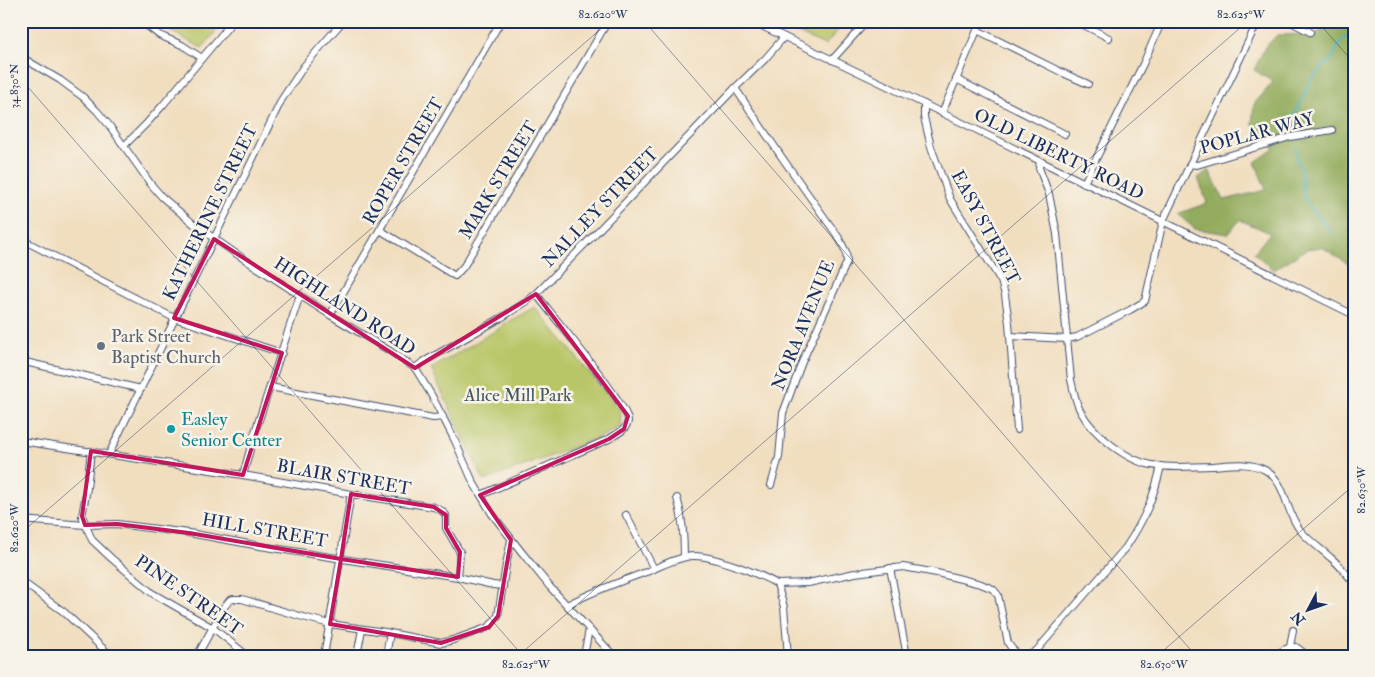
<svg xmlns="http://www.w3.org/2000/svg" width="1375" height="677" font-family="'IM FELL Double Pica',serif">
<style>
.green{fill:#b9c668;stroke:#6a7a63}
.forest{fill:#92ab5c;stroke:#566d5d}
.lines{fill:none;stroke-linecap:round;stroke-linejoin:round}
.stream{stroke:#42b0be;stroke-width:2}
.minor-casing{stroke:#3b496d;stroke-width:8}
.minor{stroke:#fff;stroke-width:6}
.marked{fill:none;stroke:#c2185b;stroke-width:4;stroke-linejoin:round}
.ticks{fill:none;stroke:#1b2f5e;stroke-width:1;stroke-opacity:0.45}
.worship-dot{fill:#6b7280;stroke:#f7f3e8;stroke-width:2}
.culture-dot{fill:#0f9aa8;stroke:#f7f3e8;stroke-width:2}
.labels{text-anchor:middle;stroke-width:5;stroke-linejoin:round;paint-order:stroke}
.street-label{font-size:18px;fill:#1b2f5e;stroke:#f7f3e8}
.worship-label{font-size:18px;fill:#5b616d;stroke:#f7f3e8;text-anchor:start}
.park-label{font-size:18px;fill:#425560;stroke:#f7f3e8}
.culture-label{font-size:18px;fill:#0d838f;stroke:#f7f3e8;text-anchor:start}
.neatline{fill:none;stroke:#1b2f5e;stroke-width:2}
.ticks-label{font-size:12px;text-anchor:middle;fill:#1b2f5e}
</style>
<rect width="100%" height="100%" fill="#f7f3e8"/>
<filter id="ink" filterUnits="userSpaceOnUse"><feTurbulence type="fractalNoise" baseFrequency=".02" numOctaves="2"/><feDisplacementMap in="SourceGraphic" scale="10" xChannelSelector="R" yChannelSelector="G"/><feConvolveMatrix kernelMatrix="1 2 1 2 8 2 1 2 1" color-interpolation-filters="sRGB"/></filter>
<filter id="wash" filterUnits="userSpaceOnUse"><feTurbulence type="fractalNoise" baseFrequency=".0096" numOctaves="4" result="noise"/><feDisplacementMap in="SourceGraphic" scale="20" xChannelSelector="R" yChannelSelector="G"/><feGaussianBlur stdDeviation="1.12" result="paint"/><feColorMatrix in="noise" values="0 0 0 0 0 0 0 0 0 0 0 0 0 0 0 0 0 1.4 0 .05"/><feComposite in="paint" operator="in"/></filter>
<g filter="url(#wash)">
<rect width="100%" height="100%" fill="#f1debf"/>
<g class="green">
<path d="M 151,21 L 225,21 L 202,48 Z"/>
<path d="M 770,21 L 846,21 L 825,45 Z"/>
<path d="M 535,307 L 621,411 L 620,427 L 601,437 L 484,481 L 431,369 L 500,328 L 502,325 Z"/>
</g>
<path class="forest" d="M 1328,21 L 1354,21 L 1354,199 L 1346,204 L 1354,223 L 1354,270 L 1348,264 L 1322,247 L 1307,249 L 1274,270 L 1254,253 L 1270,233 L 1240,220 L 1228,234 L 1195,229 L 1177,214 L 1207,203 L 1198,178 L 1209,170 L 1224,200 L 1266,190 L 1255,162 L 1274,149 L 1252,124 L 1254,104 L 1273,82 L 1254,70 L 1265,47 L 1277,35 L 1317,34 Z"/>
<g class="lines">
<g class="stream">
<path d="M 1289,127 L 1292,117 L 1299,107 L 1310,81 L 1325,65 L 1330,61 L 1340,43 L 1354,29"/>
<path d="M 1296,147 L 1297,160 L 1301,167 L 1303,192 L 1307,203 L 1331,232"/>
</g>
</g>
</g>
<g filter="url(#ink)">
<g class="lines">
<defs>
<g id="minor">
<path d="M 141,21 L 159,35 L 182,45 L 202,58"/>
<path d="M 751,21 L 879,82 L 1354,315"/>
<path d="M 1076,21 L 1109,38"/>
<path d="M 1289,21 L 1310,32"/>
<path d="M 977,30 L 1063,73 L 1088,84"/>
<path d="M 21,57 L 60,80 L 83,97 L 97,111 L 109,125 L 150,183 L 162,197 L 195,225 L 235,253 L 330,315 L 390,351 L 415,368 L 432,396 L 455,441 L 473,482 L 492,514 L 520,550 L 550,587 L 614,656"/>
<path d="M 832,60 L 867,21"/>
<path d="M 956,79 L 1065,134"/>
<path d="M 735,88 L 783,159 L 839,238 L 846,252 L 847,262 L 802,362 L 783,413 L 779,457 L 771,485"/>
<path d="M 924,104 L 924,117 L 931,147 L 950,199 L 1001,281 L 1005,295 L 1009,323 L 1017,430"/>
<path d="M 942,113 L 981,21"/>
<path d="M 124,146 L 147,123 L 163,105 L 233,21"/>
<path d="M 1040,161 L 1039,168 L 1049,194 L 1057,234 L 1071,380 C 1074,391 1075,402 1081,412 C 1093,434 1127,461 1152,465 C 1172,469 1193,466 1212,466 C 1229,465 1249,461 1265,470 C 1287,482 1285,512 1300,530 C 1309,541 1321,549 1331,558 C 1340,565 1347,575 1354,583"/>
<path d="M 1190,164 L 1197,165 L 1290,137 L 1332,130"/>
<path d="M 1084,183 L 1143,64 L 1162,21"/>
<path d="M 380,230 L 455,276 L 464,266 L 608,21"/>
<path d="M 21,239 L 174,318 L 282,353"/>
<path d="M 330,315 L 501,21"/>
<path d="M 1010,336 L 1067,339 L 1077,337 L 1130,310 L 1145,301 L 1163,221 L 1258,21"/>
<path d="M 21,361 L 141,389"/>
<path d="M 415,368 L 423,362 L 501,318 L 526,302 L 536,294 L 594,235 L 735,88 L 765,59 L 784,37"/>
<path d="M 270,387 L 433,418 L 443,417"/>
<path d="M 21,441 L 243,475 L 351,494 L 434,507 L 442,511 L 446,515 L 446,528 L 460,552 L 458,577"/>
<path d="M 91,451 L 87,488 L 82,516 L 92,540 L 111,558 L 152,593 L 213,628 L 248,656"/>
<path d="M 109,454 L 282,99 L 304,66 L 343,21"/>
<path d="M 243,475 L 254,435 L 300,295"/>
<path d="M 481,495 L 609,439 C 616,434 627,430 628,421 C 630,407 549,311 536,294"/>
<path d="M 677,498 C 683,517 684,537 684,557"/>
<path d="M 626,515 L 654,569"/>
<path d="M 21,520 L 85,525 L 117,524 L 189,533 L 260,546 L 458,577 L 493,585 L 503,586"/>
<path d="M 890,568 L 907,656"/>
<path d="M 21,581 L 64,612 L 111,656"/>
<path d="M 777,584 L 808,583 L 855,573 L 903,567 L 937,573 L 981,584 L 993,589 L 998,595 L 1008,643 C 1015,655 1026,660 1037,650 L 1126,547 C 1144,520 1154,497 1161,466"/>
<path d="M 567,605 C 593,591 622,581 649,571 C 663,565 678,557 693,556 C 712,555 760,574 777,584 L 784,607 L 788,656"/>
<path d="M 1290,647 L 1293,630"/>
<path d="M 197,656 L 224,607 L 230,600 L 234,599 L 242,599 L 303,617 L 330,624 L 385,632 L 441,643 L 453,640 L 489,627 L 498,616 L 506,565 L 511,540"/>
<path d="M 324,656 L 351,494"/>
<path d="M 357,656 L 362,629"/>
<path d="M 386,656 L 390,633"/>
<path d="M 584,656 L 589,629"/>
<path d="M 1277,656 C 1282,649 1287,648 1296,647 L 1304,653"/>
</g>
</defs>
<use href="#minor" class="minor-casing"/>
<use href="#minor" class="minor"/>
</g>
</g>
<path class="marked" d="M 214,239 L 415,368 L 536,294 L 628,416 L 624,429 L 609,439 L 480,495 L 511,540 L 498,616 L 489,627 L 441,643 L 330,624 L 341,559 L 458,577 L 460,552 L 446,528 L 446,515 L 434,507 L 351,494 L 341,559 L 189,533 L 117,524 L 85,525 L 82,516 L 91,451 L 243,475 L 282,353 L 174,318 Z"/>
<path class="ticks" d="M 644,21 L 1196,656M 1317,21 L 1354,63M 21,79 L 523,656M 21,533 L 610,21M 518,656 L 1248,21M 1157,656 L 1354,485"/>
<circle class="worship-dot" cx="101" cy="346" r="5"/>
<circle class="culture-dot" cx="171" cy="429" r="5"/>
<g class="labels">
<g class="street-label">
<text transform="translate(1257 133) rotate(-15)" y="6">POPLAR WAY</text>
<text transform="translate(1059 154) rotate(26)" y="6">OLD LIBERTY ROAD</text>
<text transform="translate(403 161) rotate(-60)" y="6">ROPER STREET</text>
<text transform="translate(498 180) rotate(-59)" y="6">MARK STREET</text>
<text transform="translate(600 207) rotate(-46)" y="6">NALLEY STREET</text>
<text transform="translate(210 212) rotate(-64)" y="6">KATHERINE STREET</text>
<text transform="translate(986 227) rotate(62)" y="6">EASY STREET</text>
<text transform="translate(345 306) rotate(33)" y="6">HIGHLAND ROAD</text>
<text transform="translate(803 325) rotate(-68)" y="6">NORA AVENUE</text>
<text transform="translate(344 477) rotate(10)" y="6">BLAIR STREET</text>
<text transform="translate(265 530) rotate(10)" y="6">HILL STREET</text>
<text transform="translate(189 595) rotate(35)" y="6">PINE STREET</text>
</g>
<g class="worship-label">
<text x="111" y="342">Park Street<tspan x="111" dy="21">Baptist Church</tspan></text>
</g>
<g class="park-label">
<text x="518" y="401">Alice Mill Park</text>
</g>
<g class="culture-label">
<text x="181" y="425">Easley<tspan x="181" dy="21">Senior Center</tspan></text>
</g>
</g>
<rect width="1375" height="677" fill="none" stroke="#f7f3e8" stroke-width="55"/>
<g transform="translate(1308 610) rotate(229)" stroke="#f7f3e8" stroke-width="4" paint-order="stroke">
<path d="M0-4L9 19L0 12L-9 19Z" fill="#1b2f5e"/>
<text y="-8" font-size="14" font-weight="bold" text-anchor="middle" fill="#1b2f5e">N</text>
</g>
<rect x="28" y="28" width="1320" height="622" class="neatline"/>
<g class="ticks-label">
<text x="603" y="18">82.620°W</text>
<text x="1241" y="18">82.625°W</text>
<text transform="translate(14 86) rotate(-90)" y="4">34.830°N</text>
<text transform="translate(1361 490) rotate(-90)" y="4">82.630°W</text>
<text transform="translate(14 528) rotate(-90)" y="4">82.620°W</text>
<text x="526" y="668">82.625°W</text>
<text x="1164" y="668">82.630°W</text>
</g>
</svg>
